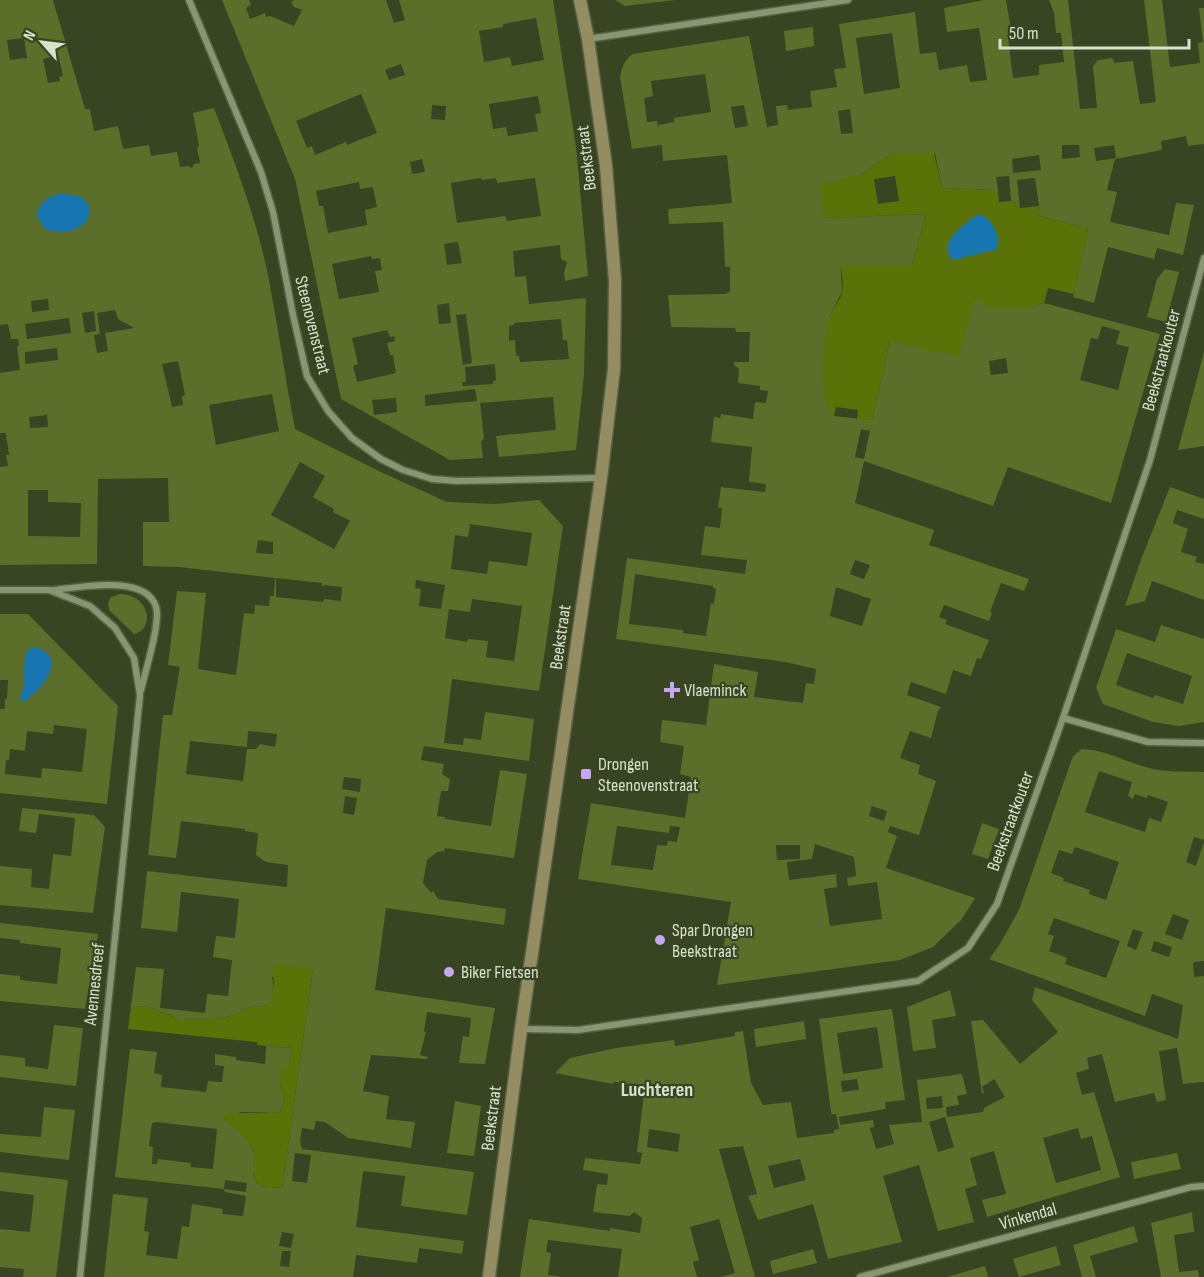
<svg xmlns="http://www.w3.org/2000/svg" width="1204" height="1277" font-family="'Sofia Sans Condensed',sans-serif">
<style>
.green{fill:#5b6f2a;fill-rule:evenodd}
.forest{fill:#5a7207;fill-rule:evenodd}
.water{fill:#1776b2}
.lines{fill:none;stroke-linecap:round;stroke-linejoin:round}
.street-casing{stroke:#586143;stroke-width:9}
.secondary-casing{stroke:#586143;stroke-width:15}
.street{stroke:#899671;stroke-width:6}
.secondary{stroke:#958d62;stroke-width:12}
.poi-dot{fill:#c5a6f0;stroke:#394422;stroke-width:2}
.labels{text-anchor:middle;stroke-width:4.5;stroke-linejoin:round;paint-order:stroke}
.street-label{font-size:18px;fill:#d9e1cd;stroke:#394422}
.poi-label{font-size:18px;fill:#d9e1cd;stroke:#394422;text-anchor:start}
.neighbourhood-label{font-size:20px;font-weight:bold;fill:#d9e1cd;stroke:#394422}
</style>
<rect width="100%" height="100%" fill="#394422"/>
<g class="green">
<path d="M 0,0 L 53,0 L 85,109 L 90,109 L 94,131 L 118,126 L 123,149 L 149,145 L 151,156 L 177,152 L 180,167 L 188,166 L 192,168 L 194,164 L 200,163 L 197,147 L 199,146 L 193,113 L 214,108 C 235,163 256,217 268,275 C 278,326 285,378 295,429 L 383,473 L 447,502 L 495,504 L 539,500 L 563,526 L 539,691 L 452,679 L 444,743 L 463,745 L 464,738 L 481,740 L 485,712 L 534,719 L 529,761 L 424,746 L 421,760 L 444,764 L 442,774 L 450,779 L 448,791 L 441,791 L 437,816 L 445,817 L 445,819 L 491,826 L 500,770 L 527,774 L 514,858 L 445,848 L 444,851 L 437,852 L 427,860 L 423,883 L 431,893 L 433,891 L 438,899 L 506,909 L 504,925 L 386,908 L 375,990 L 495,1008 L 485,1064 L 459,1063 L 463,1036 L 469,1037 L 471,1018 L 427,1012 L 424,1031 L 426,1032 L 420,1055 L 428,1057 L 427,1059 L 371,1055 L 363,1091 L 389,1096 L 386,1119 L 415,1122 L 411,1148 L 348,1138 L 325,1122 L 316,1121 L 314,1130 L 302,1128 L 300,1141 L 302,1149 L 474,1172 L 467,1215 L 401,1206 L 405,1176 L 363,1171 L 356,1227 L 464,1241 L 462,1254 L 419,1248 L 417,1263 L 356,1255 L 353,1277 L 104,1277 L 113,1194 L 148,1198 L 144,1231 L 149,1232 L 146,1255 L 177,1259 L 182,1226 L 189,1227 L 192,1204 L 223,1209 L 222,1214 L 243,1216 L 246,1196 L 225,1192 L 224,1189 L 115,1177 L 130,1049 L 157,1052 L 154,1073 L 162,1075 L 161,1087 L 206,1092 L 208,1081 L 222,1082 L 224,1066 L 215,1065 L 215,1054 L 236,1057 L 236,1060 L 265,1064 L 266,1046 L 292,1048 L 290,1062 L 280,1085 L 285,1101 L 279,1113 L 241,1112 L 224,1118 C 234,1127 249,1137 253,1150 C 258,1164 246,1170 260,1186 L 282,1188 L 313,969 L 272,977 L 274,990 L 270,1005 L 246,1008 L 235,1015 L 215,1019 L 180,1020 L 149,1007 L 135,1006 L 130,1013 L 136,967 L 164,969 L 160,1008 L 205,1013 L 207,994 L 228,996 L 232,960 L 213,957 L 216,936 L 235,938 L 239,899 L 181,892 L 177,932 L 141,928 L 147,871 L 287,887 L 288,865 L 266,862 L 256,855 L 258,833 L 245,831 L 245,829 L 181,821 L 176,858 L 148,855 L 163,715 L 172,715 L 180,667 L 168,665 L 177,591 L 206,593 L 198,669 L 236,675 L 244,613 L 254,614 L 255,605 L 269,606 L 270,596 L 274,596 L 275,578 L 179,567 L 143,566 L 143,522 L 169,522 L 168,478 L 98,479 L 97,564 L 0,565 L 0,467 L 8,466 L 6,455 L 9,455 L 6,433 L 0,433 L 0,373 L 20,370 L 17,346 L 19,345 L 18,339 L 11,339 L 8,324 L 0,325 ZM 24,38 L 27,58 L 10,60 L 7,40 ZM 55,56 L 56,58 L 59,58 L 63,76 L 59,77 L 60,81 L 48,83 L 43,59 ZM 48,299 L 49,310 L 32,312 L 31,301 ZM 115,310 L 118,319 L 134,328 L 105,333 L 108,351 L 97,353 L 94,335 L 100,334 L 97,313 ZM 94,311 L 96,331 L 85,333 L 82,313 ZM 69,318 L 71,333 L 27,339 L 25,324 ZM 57,348 L 58,360 L 25,364 L 25,352 ZM 178,361 L 185,395 L 182,396 L 183,405 L 172,407 L 162,364 ZM 272,394 L 279,431 L 216,445 L 209,405 ZM 47,415 L 48,427 L 30,428 L 29,417 ZM 300,462 L 325,476 L 313,497 L 334,509 L 333,512 L 350,521 L 334,549 L 271,515 ZM 28,490 L 48,490 L 48,502 L 81,503 L 80,537 L 28,536 ZM 470,524 L 532,533 L 527,566 L 489,561 L 487,574 L 451,569 L 455,535 L 468,537 ZM 258,540 L 273,542 L 273,554 L 256,553 ZM 276,578 L 322,583 L 322,587 L 324,585 L 342,587 L 341,601 L 324,599 L 323,602 L 276,597 ZM 416,580 L 445,585 L 441,609 L 419,606 L 421,589 L 415,588 ZM 472,599 L 522,606 L 514,661 L 486,657 L 488,641 L 468,639 L 467,642 L 445,638 L 449,609 L 470,612 ZM 248,731 L 277,734 L 275,747 L 260,744 L 256,749 L 247,749 L 243,781 L 186,774 L 190,741 L 247,747 ZM 344,777 L 361,779 L 360,792 L 342,789 ZM 345,796 L 357,798 L 354,815 L 343,813 ZM 156,1122 L 217,1129 L 213,1169 L 190,1167 L 191,1163 L 158,1159 L 157,1164 L 152,1164 L 153,1147 L 149,1146 L 152,1123 ZM 295,1153 L 311,1155 L 307,1183 L 292,1181 ZM 225,1180 L 247,1183 L 246,1192 L 224,1189 ZM 282,1232 L 294,1234 L 291,1248 L 279,1246 ZM 282,1251 L 291,1251 L 289,1267 L 280,1266 Z"/>
<path d="M 222,0 L 249,0 L 251,5 L 246,8 L 250,19 L 265,13 L 266,17 L 270,16 L 294,26 L 302,10 L 294,7 L 291,2 L 295,0 L 386,0 L 394,23 L 405,20 L 399,0 L 553,0 L 576,147 L 588,276 L 565,281 L 564,273 L 567,262 L 561,259 L 560,245 L 513,251 L 515,277 L 526,276 L 529,304 L 586,298 L 584,374 L 576,450 L 499,457 L 496,436 L 556,430 L 553,397 L 480,403 L 484,438 L 481,442 L 483,458 L 450,460 L 341,399 L 295,179 ZM 536,18 L 544,60 L 512,66 L 510,57 L 484,62 L 479,31 L 503,27 L 503,24 ZM 401,64 L 405,75 L 389,80 L 385,70 ZM 361,94 L 377,133 L 347,145 L 346,142 L 315,155 L 312,146 L 307,148 L 296,121 ZM 538,96 L 541,113 L 535,114 L 538,131 L 508,136 L 506,127 L 493,129 L 489,104 ZM 432,105 L 446,106 L 445,120 L 431,119 ZM 422,159 L 425,172 L 412,174 L 410,162 ZM 481,178 L 482,180 L 496,178 L 497,183 L 535,178 L 541,216 L 507,221 L 505,216 L 457,223 L 451,183 ZM 359,182 L 360,189 L 373,187 L 377,207 L 365,210 L 367,225 L 328,233 L 323,206 L 319,206 L 316,191 ZM 458,242 L 462,263 L 447,265 L 444,244 ZM 371,256 L 372,259 L 380,258 L 382,270 L 375,271 L 379,292 L 339,299 L 332,264 ZM 449,303 L 451,323 L 439,324 L 437,305 ZM 466,314 L 472,363 L 463,365 L 456,315 ZM 561,319 L 563,340 L 567,340 L 569,359 L 520,362 L 519,356 L 516,356 L 515,340 L 509,341 L 509,326 L 514,325 L 514,323 ZM 387,330 L 390,337 L 394,336 L 395,341 L 387,343 L 390,355 L 393,355 L 396,373 L 357,382 L 353,366 L 358,364 L 352,338 ZM 495,364 L 496,380 L 493,381 L 493,384 L 463,386 L 462,382 L 466,382 L 465,367 ZM 475,389 L 477,401 L 425,406 L 425,395 ZM 396,398 L 397,412 L 374,415 L 372,400 Z"/>
<path d="M 615,0 L 675,0 L 625,6 Z"/>
<path d="M 984,0 L 1006,0 L 1012,36 L 1008,37 L 1013,78 L 1039,75 L 1039,65 L 1064,62 L 1061,33 L 1056,33 L 1054,13 L 1049,0 L 1068,0 L 1080,109 L 1097,108 L 1093,66 L 1098,60 L 1113,58 L 1114,63 L 1133,61 L 1140,104 L 1156,102 L 1144,0 L 1162,0 L 1170,67 L 1200,63 L 1198,43 L 1203,42 L 1199,8 L 1204,8 L 1204,144 L 1188,146 L 1186,136 L 1161,141 L 1162,150 L 1115,159 L 1107,190 L 1117,192 L 1110,222 L 1169,235 L 1176,203 L 1194,205 L 1183,255 L 1157,248 L 1154,259 L 1108,247 L 1094,303 L 1073,297 L 1088,229 L 1037,215 L 1039,206 L 1035,178 L 1017,180 L 1020,208 L 1011,201 L 1009,176 L 996,177 L 998,190 L 942,188 L 935,153 L 892,153 L 862,174 L 824,218 L 926,214 L 912,265 L 841,266 L 842,292 L 829,317 L 834,416 L 872,420 L 890,341 L 974,299 L 1030,307 L 1044,303 L 1160,334 L 1111,503 L 1008,467 L 993,506 L 864,461 L 855,503 L 934,530 L 929,545 L 1029,579 L 1024,591 L 1001,583 L 990,612 L 992,613 L 989,621 L 944,605 L 939,617 L 947,620 L 945,624 L 989,640 L 981,659 L 977,658 L 971,676 L 953,670 L 946,694 L 911,682 L 907,695 L 941,707 L 938,711 L 931,738 L 910,731 L 900,758 L 920,765 L 918,774 L 936,781 L 919,835 L 890,826 L 888,832 L 897,836 L 886,868 L 975,898 L 962,919 L 933,947 L 900,960 L 717,985 L 731,902 L 578,879 L 591,803 L 685,818 L 691,777 L 680,774 L 684,746 L 660,742 L 662,720 L 706,725 L 714,664 L 758,672 L 754,697 L 803,703 L 806,683 L 814,684 L 816,669 L 785,662 L 616,639 L 627,558 L 745,574 L 747,560 L 701,555 L 705,526 L 720,528 L 722,508 L 718,507 L 721,487 L 765,492 L 766,484 L 749,482 L 752,447 L 711,442 L 714,417 L 720,418 L 721,414 L 753,419 L 755,402 L 766,403 L 768,391 L 760,390 L 760,386 L 738,383 L 739,369 L 734,365 L 734,362 L 749,362 L 750,332 L 736,332 L 735,328 L 671,327 L 668,295 L 725,294 L 730,292 L 730,267 L 725,267 L 723,222 L 669,224 L 668,209 L 732,203 L 727,155 L 663,161 L 662,145 L 632,149 L 620,77 C 622,67 624,60 633,54 L 749,36 L 767,127 L 778,125 L 776,106 L 787,105 L 788,110 L 812,107 L 810,91 L 837,87 L 834,69 L 846,68 L 839,24 L 915,12 L 920,54 L 936,52 L 939,70 L 967,65 L 970,82 L 987,80 L 979,28 L 947,32 L 944,8 ZM 892,33 L 900,88 L 864,94 L 856,38 ZM 705,74 L 711,112 L 674,118 L 674,122 L 659,125 L 658,127 L 657,121 L 647,122 L 644,98 L 653,96 L 651,81 ZM 744,105 L 748,126 L 735,128 L 731,107 ZM 850,109 L 853,133 L 841,134 L 838,111 ZM 1079,145 L 1080,157 L 1062,159 L 1062,145 ZM 1114,145 L 1116,158 L 1096,161 L 1094,148 ZM 1039,155 L 1041,170 L 1013,173 L 1012,159 ZM 1102,326 L 1120,331 L 1116,344 L 1129,347 L 1118,390 L 1080,380 L 1091,338 L 1098,339 ZM 1006,358 L 1008,373 L 991,375 L 989,361 ZM 861,429 L 870,431 L 864,459 L 855,457 ZM 855,560 L 870,565 L 864,579 L 850,574 ZM 635,574 L 713,586 L 713,588 L 716,589 L 714,604 L 711,603 L 706,636 L 683,633 L 683,630 L 629,624 ZM 836,587 L 871,599 L 862,626 L 830,616 ZM 872,806 L 887,811 L 884,821 L 869,816 ZM 617,826 L 669,833 L 670,826 L 680,827 L 677,842 L 668,841 L 667,846 L 657,845 L 653,870 L 611,865 ZM 815,844 L 854,857 L 856,876 L 847,878 L 848,886 L 877,882 L 882,919 L 830,926 L 824,889 L 837,887 L 836,874 L 789,880 L 787,862 L 812,859 ZM 776,845 L 800,845 L 800,859 L 777,860 Z"/>
<path d="M 813,27 L 814,46 L 786,51 L 784,31 Z"/>
<path d="M 1165,269 L 1179,272 L 1166,322 L 1147,317 L 1157,279 Z"/>
<path d="M 1204,352 L 1204,446 L 1178,450 Z"/>
<path d="M 1170,487 L 1204,499 L 1204,519 L 1177,510 L 1173,523 L 1188,529 L 1181,552 L 1197,557 L 1195,562 L 1204,564 L 1204,600 L 1152,581 L 1145,601 L 1125,606 L 1142,557 Z"/>
<path d="M 120,594 C 149,594 156,629 134,634 L 109,610 L 108,603 L 111,597 Z"/>
<path d="M 0,614 L 28,614 L 118,706 L 107,804 L 0,793 L 0,709 L 5,709 L 5,699 L 7,699 L 8,680 L 0,680 ZM 54,725 L 87,729 L 82,772 L 42,768 L 41,778 L 5,774 L 6,760 L 9,760 L 10,749 L 25,751 L 27,731 L 53,734 Z"/>
<path d="M 1161,625 L 1204,639 L 1204,722 L 1179,726 L 1153,722 L 1103,704 L 1096,688 L 1116,629 L 1155,642 ZM 1127,653 L 1192,676 L 1183,704 L 1155,695 L 1153,698 L 1116,685 Z"/>
<path d="M 1082,749 C 1105,750 1124,761 1146,767 C 1165,773 1185,771 1204,772 L 1204,840 L 1194,837 L 1186,862 L 1196,866 L 1204,842 L 1204,961 L 1193,962 L 1194,977 L 1204,976 L 1204,1082 L 1183,1084 L 1177,1048 L 1159,1051 L 1166,1100 L 1157,1102 L 1154,1093 L 1115,1102 L 1102,1054 L 1087,1058 L 1089,1069 L 1076,1073 L 1082,1095 L 1094,1092 L 1120,1177 L 987,1217 L 982,1200 L 1006,1194 L 994,1151 L 970,1158 L 977,1185 L 965,1189 L 974,1222 L 938,1231 L 919,1165 L 883,1176 L 902,1242 L 828,1259 L 813,1204 L 758,1220 L 748,1196 L 757,1194 L 743,1146 L 719,1149 L 755,1277 L 721,1277 L 735,1273 L 719,1219 L 690,1227 L 699,1260 L 693,1262 L 697,1277 L 618,1277 L 622,1249 L 548,1240 L 546,1252 L 551,1253 L 548,1275 L 562,1277 L 520,1277 L 529,1219 L 610,1231 L 610,1228 L 640,1233 L 642,1218 L 634,1212 L 630,1216 L 593,1212 L 597,1184 L 607,1185 L 608,1174 L 583,1170 L 585,1158 L 640,1164 L 642,1153 L 637,1152 L 644,1094 L 640,1088 L 633,1087 L 632,1084 L 614,1082 L 613,1084 L 555,1073 L 570,1058 L 616,1048 L 674,1040 L 675,1046 L 735,1036 L 735,1032 L 743,1031 L 751,1083 L 763,1105 L 791,1102 L 797,1138 L 834,1133 L 834,1130 L 839,1129 L 836,1114 L 832,1114 L 831,1112 L 819,1019 L 892,1009 L 905,1100 L 885,1102 L 886,1109 L 839,1117 L 840,1125 L 873,1120 L 874,1127 L 870,1128 L 876,1149 L 894,1144 L 889,1125 L 922,1122 L 917,1080 L 962,1074 L 967,1094 L 957,1096 L 959,1105 L 946,1107 L 947,1117 L 983,1112 L 984,1108 L 1005,1097 L 994,1079 L 982,1087 L 984,1093 L 982,1094 L 971,1021 L 983,1020 L 1020,1064 L 1058,1032 L 1032,1000 L 1035,987 L 1178,1039 L 1183,1005 L 1152,994 L 1145,1016 L 989,959 L 1000,944 L 1019,910 L 1073,756 ZM 1099,771 L 1132,782 L 1128,796 L 1133,799 L 1135,794 L 1147,798 L 1148,795 L 1168,802 L 1161,822 L 1149,818 L 1145,832 L 1085,812 ZM 1075,847 L 1119,862 L 1106,900 L 1089,894 L 1090,890 L 1063,881 L 1064,878 L 1051,873 L 1059,850 L 1072,854 ZM 1173,914 L 1189,920 L 1182,940 L 1165,934 ZM 1054,918 L 1120,941 L 1106,978 L 1065,964 L 1067,958 L 1049,951 L 1054,936 L 1048,934 ZM 1133,929 L 1143,932 L 1136,950 L 1127,946 ZM 1154,941 L 1172,947 L 1169,957 L 1151,951 ZM 877,1027 L 883,1068 L 843,1074 L 837,1033 ZM 857,1079 L 859,1090 L 842,1092 L 841,1081 ZM 942,1096 L 943,1108 L 927,1109 L 926,1098 ZM 945,1117 L 954,1147 L 938,1152 L 929,1122 ZM 1078,1128 L 1081,1139 L 1092,1136 L 1101,1170 L 1056,1183 L 1043,1138 ZM 649,1129 L 680,1134 L 678,1152 L 647,1147 ZM 800,1159 L 806,1180 L 774,1188 L 768,1166 Z"/>
<path d="M 22,808 L 94,815 L 105,827 L 93,913 L 0,905 L 0,866 L 32,869 L 31,887 L 49,889 L 53,854 L 71,856 L 75,818 L 39,814 L 36,833 L 19,831 Z"/>
<path d="M 982,823 L 999,829 L 988,859 L 972,854 Z"/>
<path d="M 0,923 L 98,934 L 85,1009 L 0,1001 L 0,974 L 20,976 L 20,980 L 57,984 L 61,948 L 20,943 L 20,940 L 0,938 Z"/>
<path d="M 950,990 L 956,1016 L 932,1020 L 936,1048 L 913,1051 L 907,1007 Z"/>
<path d="M 804,1021 L 806,1039 L 756,1047 L 754,1029 Z"/>
<path d="M 54,1025 L 83,1028 L 76,1086 L 0,1077 L 0,1055 L 25,1058 L 25,1066 L 48,1069 Z"/>
<path d="M 455,1101 L 481,1106 L 474,1156 L 447,1153 Z"/>
<path d="M 44,1107 L 75,1110 L 69,1160 L 0,1152 L 0,1134 L 41,1137 Z"/>
<path d="M 1177,1153 L 1181,1169 L 1134,1179 L 1131,1162 Z"/>
<path d="M 0,1172 L 68,1180 L 56,1277 L 23,1277 L 24,1269 L 0,1267 L 0,1229 L 30,1232 L 34,1195 L 0,1191 Z"/>
<path d="M 1192,1212 L 1194,1232 L 1174,1235 L 1179,1272 L 1198,1270 L 1199,1277 L 1161,1277 L 1151,1223 Z"/>
<path d="M 1134,1226 L 1138,1242 L 1090,1256 L 1096,1277 L 1082,1277 L 1073,1245 Z"/>
<path d="M 1056,1246 L 1061,1265 L 1019,1277 L 1013,1259 Z"/>
<path d="M 813,1249 L 817,1263 L 773,1274 L 770,1261 Z"/>
<path d="M 985,1266 L 988,1277 L 947,1277 Z"/>
</g>
<g class="forest">
<path d="M 892,153 L 934,153 L 942,188 L 998,190 L 999,202 L 1011,201 L 1020,208 L 1039,206 L 1037,215 L 1088,229 L 1074,294 L 1048,288 L 1044,303 L 1030,307 L 996,309 L 974,299 L 959,357 L 890,341 L 872,420 L 857,419 L 858,410 L 836,407 L 834,416 C 817,406 824,337 829,318 C 832,309 839,302 842,293 C 844,285 842,274 841,265 L 912,265 L 926,214 L 824,218 L 820,185 L 862,174 ZM 895,176 L 899,201 L 878,204 L 874,179 Z"/>
<path d="M 273,964 L 313,969 L 282,1188 L 260,1186 C 246,1169 258,1164 253,1150 C 249,1137 233,1127 224,1118 L 226,1113 L 279,1113 L 285,1101 L 280,1085 L 281,1069 L 290,1062 L 292,1048 L 257,1045 L 257,1042 L 128,1029 L 130,1013 L 135,1006 L 149,1007 L 180,1020 L 216,1019 L 235,1015 L 246,1008 L 269,1005 L 274,990 Z"/>
</g>
<g class="water">
<path d="M 62,193 C 68,194 75,195 81,197 C 92,202 92,219 82,225 C 71,233 58,233 45,229 L 37,216 C 38,203 50,195 62,193 Z"/>
<path d="M 979,214 C 992,218 1001,236 997,249 L 953,260 C 935,243 966,222 979,214 Z"/>
<path d="M 34,647 C 71,656 41,691 23,702 L 20,698 L 24,686 L 24,665 L 27,650 Z"/>
</g>
<g class="lines">
<defs>
<g id="street">
<path d="M 189,0 L 261,172 L 273,212 L 293,315 L 307,376 L 328,411 L 352,438 L 381,459 L 403,470 L 432,479 L 457,481 L 601,478"/>
<path d="M 588,39 L 848,0"/>
<path d="M 0,590 L 49,590 L 90,606 L 115,628 L 134,658 L 140,695 L 80,1277"/>
<path d="M 53,590 C 78,588 146,573 156,607 C 161,622 145,672 141,690"/>
<path d="M 1063,718 L 1148,742 L 1204,743"/>
<path d="M 521,1029 L 578,1030 L 918,981 L 968,948 L 997,904 L 1063,718 L 1150,460 L 1204,258"/>
<path d="M 860,1277 L 1191,1187 L 1204,1186"/>
</g>
<path id="secondary" d="M 489,1277 L 521,1029 L 601,478 L 614,369 L 615,281 L 606,166 L 588,39 L 580,0"/>
</defs>
<use href="#street" class="street-casing"/>
<use href="#secondary" class="secondary-casing"/>
<use href="#street" class="street"/>
<use href="#secondary" class="secondary"/>
</g>
<g class="poi-dot">
<path d="M669 681h6v6h6v6h-6v6h-6v-6h-6v-6h6z"/>
<rect x="580" y="768" width="12" height="12" rx="3"/>
<circle cx="660" cy="940" r="6"/>
<circle cx="449" cy="972" r="6"/>
</g>
<g class="labels">
<g class="street-label">
<text transform="translate(586 158) rotate(-97)" y="6">Beekstraat</text>
<text transform="translate(313 325) rotate(76)" y="6">Steenovenstraat</text>
<text transform="translate(1161 360) rotate(-75)" y="6">Beekstraatkouter</text>
<text transform="translate(560 637) rotate(-82)" y="6">Beekstraat</text>
<text transform="translate(1010 821) rotate(-70)" y="6">Beekstraatkouter</text>
<text transform="translate(94 984) rotate(-84)" y="6">Avennesdreef</text>
<text transform="translate(491 1118) rotate(-83)" y="6">Beekstraat</text>
<text transform="translate(1028 1216) rotate(-16)" y="6">Vinkendal</text>
</g>
<g class="poi-label">
<text x="684" y="696">Vlaeminck</text>
<text x="598" y="770">Drongen<tspan x="598" dy="21">Steenovenstraat</tspan></text>
<text x="672" y="936">Spar Drongen<tspan x="672" dy="21">Beekstraat</tspan></text>
<text x="461" y="978">Biker Fietsen</text>
</g>
<g class="neighbourhood-label">
<text x="657" y="1096">Luchteren</text>
</g>
</g>
<g transform="translate(42 42) rotate(298)" stroke="#394422" stroke-width="4.5" paint-order="stroke">
<path d="M0-4.5L10 22L0 15L-10 22Z" fill="#d9e1cd"/>
<text y="-9" font-size="16" font-weight="bold" text-anchor="middle" fill="#d9e1cd">N</text>
</g>
<path d="M1000 39v9h189v-9" fill="none" stroke="#d9e1cd" stroke-width="3"/>
<text x="1009" y="39" font-size="18" fill="#d9e1cd" stroke="#394422" stroke-width="4.5" paint-order="stroke">50 m</text>
</svg>
